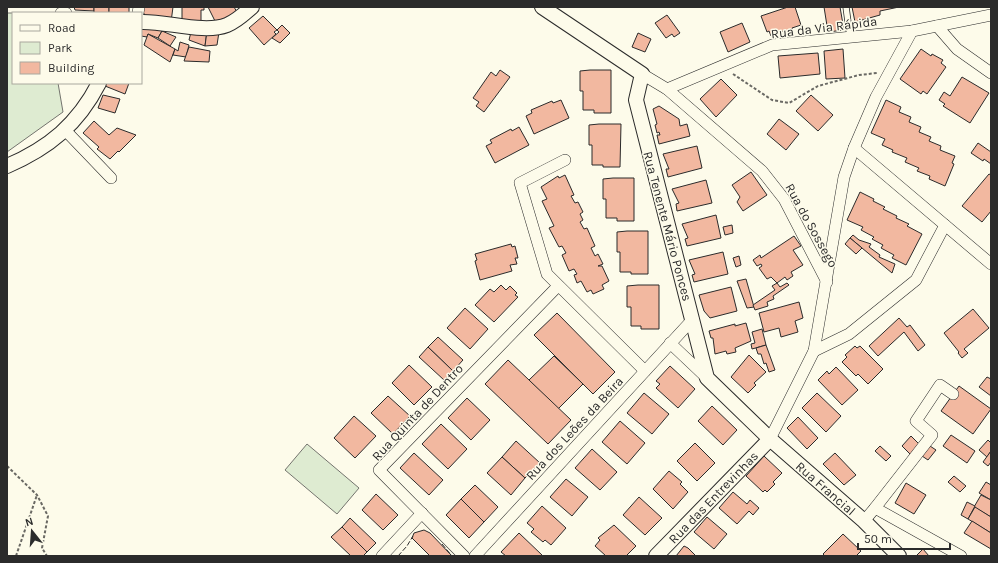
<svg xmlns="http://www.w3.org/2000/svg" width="998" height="563" font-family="Karla,sans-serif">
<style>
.green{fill:#deebd1;stroke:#74746e}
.building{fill:#f2b8a0;stroke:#2b2b2b}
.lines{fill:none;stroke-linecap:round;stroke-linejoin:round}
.service-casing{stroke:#2b2b2b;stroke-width:7}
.minor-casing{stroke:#2b2b2b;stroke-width:12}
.tertiary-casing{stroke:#2b2b2b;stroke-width:16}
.path{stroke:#6a6964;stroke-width:2;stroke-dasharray:3 2;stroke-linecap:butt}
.service{stroke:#fdfbea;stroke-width:5.5}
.minor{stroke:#fdfbea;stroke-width:11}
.tertiary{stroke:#fdfbea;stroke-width:14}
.fence{stroke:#2b2b2b;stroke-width:1;stroke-dasharray:5 2;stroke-linecap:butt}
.labels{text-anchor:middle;stroke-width:3;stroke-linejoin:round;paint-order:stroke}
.street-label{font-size:13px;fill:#2b2b2b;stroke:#fdfbea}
</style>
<rect width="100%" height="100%" fill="#fdfbea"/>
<g class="green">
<path d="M 7,13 L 13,13 L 13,83 L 58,83 L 63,112 L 7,152 Z"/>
<path d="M 307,444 L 359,488 L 337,514 L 285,470 Z"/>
</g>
<g class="building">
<path d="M 74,7 L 94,7 L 94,11 L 75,10 Z"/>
<rect x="94" y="7" width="15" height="6"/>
<rect x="109" y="7" width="20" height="6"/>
<path d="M 141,7 L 173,7 L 171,22 L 146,18 Z"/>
<path d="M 182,7 L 204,7 L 204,10 L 201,10 L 201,21 L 182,21 Z"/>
<path d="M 208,7 L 234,7 L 237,12 L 216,23 Z"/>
<path d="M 788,7 L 795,7 L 801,25 L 792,28 L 793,33 L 785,36 L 783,31 L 771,36 L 769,31 L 767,32 L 761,16 Z"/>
<path d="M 824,7 L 840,7 L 844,30 L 828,32 Z"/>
<path d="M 852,7 L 899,7 L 880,11 L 880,15 L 855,22 Z"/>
<path d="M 667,15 L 680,33 L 674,37 L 672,34 L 666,38 L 655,23 Z"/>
<path d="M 263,16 L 277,30 L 274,32 L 276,34 L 264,45 L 249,28 Z"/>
<path d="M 742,23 L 750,42 L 728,52 L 720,32 Z"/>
<path d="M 282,25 L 290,33 L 280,43 L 272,38 L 279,32 L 277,30 Z"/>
<path d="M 141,26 L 154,27 L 162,31 L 158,38 L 148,34 L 147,37 L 141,36 Z"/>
<path d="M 162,31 L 176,37 L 170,46 L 158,38 Z"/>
<path d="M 207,31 L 205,46 L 189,40 L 191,32 Z"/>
<path d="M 207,31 L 219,32 L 217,45 L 205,46 Z"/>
<path d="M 638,33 L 651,39 L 645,52 L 632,47 Z"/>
<path d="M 148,34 L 175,49 L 170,62 L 144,45 Z"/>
<path d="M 180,42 L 189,45 L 186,57 L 173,55 L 175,49 L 178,51 Z"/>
<path d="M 189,47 L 210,51 L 209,62 L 184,61 Z"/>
<path d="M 843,49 L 845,78 L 826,79 L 824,51 Z"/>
<path d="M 921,49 L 931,56 L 932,54 L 943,60 L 941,63 L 946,67 L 927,94 L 923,91 L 921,94 L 900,79 Z"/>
<path d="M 818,53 L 820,74 L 780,78 L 778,56 Z"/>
<path d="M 500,70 L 510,77 L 484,112 L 476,106 L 479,102 L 473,98 L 491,72 L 496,76 Z"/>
<path d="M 590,70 L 611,70 L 611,113 L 594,113 L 594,110 L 583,110 L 583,91 L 580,91 L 580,71 Z"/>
<path d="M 962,77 L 989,93 L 970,123 L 943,106 L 945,104 L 939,100 L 944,92 L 950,96 Z"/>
<path d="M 721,79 L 737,95 L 716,117 L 700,99 Z"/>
<path d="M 106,83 L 129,83 L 125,94 L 105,86 Z"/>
<path d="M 103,95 L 120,99 L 115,113 L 98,108 Z"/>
<path d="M 811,95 L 833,115 L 818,131 L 796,111 Z"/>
<path d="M 561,100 L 569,118 L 534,134 L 526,116 L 532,113 L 531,110 L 552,101 L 553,103 Z"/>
<path d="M 886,100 L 901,107 L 899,112 L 911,117 L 909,122 L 921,127 L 919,132 L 931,137 L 929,141 L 941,146 L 940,150 L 955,156 L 952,163 L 954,164 L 945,186 L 929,179 L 930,176 L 917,171 L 919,168 L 905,162 L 907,158 L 892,152 L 893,150 L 882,145 L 885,139 L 871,133 Z"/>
<path d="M 659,106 L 679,119 L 680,126 L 687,124 L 690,136 L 659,144 L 657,135 L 660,135 L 659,132 L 657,133 L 655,125 L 657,124 L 653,109 Z"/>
<path d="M 779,119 L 799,134 L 786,150 L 767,134 Z"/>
<path d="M 94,121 L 109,135 L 117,128 L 136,135 L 119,152 L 118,151 L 110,159 L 97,149 L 99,147 L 83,133 Z"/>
<path d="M 599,124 L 621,124 L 620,167 L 603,167 L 603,165 L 592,165 L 592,145 L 589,145 L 589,125 Z"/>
<path d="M 519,127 L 529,145 L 495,163 L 486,146 L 492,143 L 490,140 L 511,129 L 512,131 Z"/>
<path d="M 978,143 L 991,152 L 991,164 L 984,159 L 983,161 L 971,153 Z"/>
<path d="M 697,146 L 702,168 L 668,177 L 666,169 L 669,169 L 663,154 Z"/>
<path d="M 751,172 L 767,195 L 743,211 L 737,202 L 740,197 L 732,185 Z"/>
<path d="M 989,174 L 991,175 L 991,211 L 982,222 L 962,206 Z"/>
<path d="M 565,175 L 574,195 L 571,196 L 575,203 L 578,202 L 583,212 L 580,214 L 583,220 L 580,222 L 584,229 L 587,228 L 595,246 L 591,248 L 595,256 L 598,254 L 603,264 L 598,266 L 602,266 L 609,281 L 602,285 L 604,289 L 593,294 L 591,290 L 587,292 L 581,281 L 577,283 L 574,275 L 577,274 L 574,269 L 569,271 L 562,255 L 566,253 L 562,246 L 559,247 L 549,228 L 554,226 L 542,201 L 547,199 L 541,187 L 558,176 L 559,178 Z"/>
<path d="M 613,178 L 634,178 L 634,221 L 617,221 L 617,218 L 606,218 L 606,199 L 603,199 L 603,179 Z"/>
<path d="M 706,180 L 712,203 L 677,211 L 676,204 L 679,203 L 672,189 Z"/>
<path d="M 860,192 L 874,199 L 873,201 L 885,207 L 883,209 L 897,216 L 896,218 L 909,224 L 907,226 L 922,234 L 906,265 L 892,258 L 894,255 L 881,248 L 883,245 L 872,239 L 874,237 L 861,230 L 863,227 L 847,220 Z"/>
<path d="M 716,215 L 721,238 L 687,246 L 685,239 L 688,238 L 682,224 Z"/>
<path d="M 732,225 L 733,233 L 725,235 L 723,227 Z"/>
<path d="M 627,231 L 648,231 L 648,274 L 631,274 L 631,272 L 620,272 L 620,252 L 617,252 L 617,232 Z"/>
<path d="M 853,235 L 859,240 L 871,244 L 869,247 L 880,255 L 879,257 L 895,264 L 892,273 L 850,238 Z"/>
<path d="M 794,236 L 801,246 L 793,250 L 803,265 L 791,272 L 793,276 L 787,280 L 785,277 L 777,283 L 771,277 L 767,279 L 759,268 L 762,266 L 761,264 L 757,266 L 753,260 L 760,255 L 761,258 Z"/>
<path d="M 850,238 L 862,248 L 856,254 L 845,244 Z"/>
<path d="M 511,244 L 512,247 L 515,246 L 518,258 L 515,258 L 517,264 L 510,265 L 512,271 L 480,280 L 475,261 L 477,260 L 475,254 Z"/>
<path d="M 723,252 L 728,274 L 694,282 L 692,275 L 695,274 L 689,260 Z"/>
<path d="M 739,256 L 741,265 L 736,267 L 733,258 Z"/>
<path d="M 746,279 L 754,307 L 747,308 L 737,281 Z"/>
<path d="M 777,283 L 780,287 L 787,283 L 789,285 L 773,296 L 774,299 L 767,302 L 768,306 L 755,310 L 753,305 L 775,290 L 772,286 Z"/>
<path d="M 501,285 L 506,290 L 510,286 L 517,293 L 515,295 L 518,297 L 494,322 L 475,305 L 490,289 L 494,292 Z"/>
<path d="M 638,285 L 659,285 L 659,329 L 641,329 L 641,326 L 631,326 L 631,307 L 627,307 L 627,286 Z"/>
<path d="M 731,287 L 737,311 L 710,318 L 704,311 L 699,295 Z"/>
<path d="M 799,302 L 803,318 L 795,321 L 798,332 L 781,337 L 779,328 L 764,332 L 759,313 Z"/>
<path d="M 465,308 L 488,329 L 470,349 L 447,328 Z"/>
<path d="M 973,309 L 989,328 L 964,349 L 968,353 L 962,358 L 958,353 L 959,352 L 944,333 Z"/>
<path d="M 557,313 L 615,372 L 593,394 L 534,335 Z"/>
<path d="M 899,318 L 907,327 L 910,325 L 925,345 L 918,351 L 904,332 L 878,356 L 869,346 Z"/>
<path d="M 746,323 L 751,341 L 735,348 L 736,352 L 727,354 L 726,351 L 715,354 L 713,338 L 711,338 L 709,331 L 735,324 L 735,326 Z"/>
<path d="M 762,329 L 766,345 L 752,349 L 751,344 L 755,343 L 752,332 Z"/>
<path d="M 438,337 L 463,360 L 453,371 L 428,347 Z"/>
<path d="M 766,345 L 775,370 L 769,372 L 766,363 L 764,364 L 761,354 L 758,354 L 756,348 Z"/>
<path d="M 855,346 L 857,348 L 860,346 L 883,369 L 868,384 L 858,374 L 856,376 L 842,362 L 847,357 L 845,355 Z"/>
<path d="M 428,347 L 453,371 L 444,380 L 419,357 Z"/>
<path d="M 749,355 L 766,372 L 754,383 L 756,385 L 748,393 L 731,377 Z"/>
<path d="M 554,356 L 583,384 L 558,409 L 529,380 Z"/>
<path d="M 508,360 L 571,420 L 548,444 L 485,384 Z"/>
<path d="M 409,365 L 432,387 L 414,405 L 392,383 Z"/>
<path d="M 670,366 L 695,389 L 678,408 L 656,388 L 660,384 L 656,381 Z"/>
<path d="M 836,367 L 858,390 L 842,405 L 818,380 L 827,371 L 829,374 Z"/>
<path d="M 987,377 L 991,379 L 991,396 L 979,387 Z"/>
<path d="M 959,386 L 991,409 L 973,434 L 941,411 Z"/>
<path d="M 644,393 L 669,414 L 652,434 L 627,413 Z"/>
<path d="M 817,393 L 841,416 L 826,432 L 802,408 Z"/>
<path d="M 388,396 L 410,416 L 393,434 L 371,413 Z"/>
<path d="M 467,398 L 490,420 L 471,440 L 448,418 Z"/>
<path d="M 712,406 L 737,430 L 723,445 L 698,421 Z"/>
<path d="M 354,416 L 376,436 L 355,458 L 334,438 Z"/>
<path d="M 798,417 L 818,438 L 807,449 L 787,428 Z"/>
<path d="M 620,421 L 645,443 L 627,464 L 602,442 Z"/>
<path d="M 441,424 L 467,449 L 448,469 L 422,444 Z"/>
<path d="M 951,435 L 975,451 L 967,463 L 943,446 Z"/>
<path d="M 911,436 L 920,445 L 911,455 L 902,446 Z"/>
<path d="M 988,440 L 991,443 L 991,451 L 987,457 L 979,450 Z"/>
<path d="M 516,441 L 540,463 L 525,478 L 502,457 Z"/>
<path d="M 695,443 L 715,463 L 697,481 L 677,461 Z"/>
<path d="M 880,446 L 891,456 L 886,461 L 875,451 Z"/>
<path d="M 930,446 L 936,450 L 928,460 L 922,456 Z"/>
<path d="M 592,449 L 617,472 L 600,490 L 575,468 Z"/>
<path d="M 991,451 L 991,462 L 988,466 L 983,462 Z"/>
<path d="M 414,453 L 443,480 L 429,495 L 400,468 Z"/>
<path d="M 835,453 L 856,475 L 844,485 L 823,464 Z"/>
<path d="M 764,456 L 782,473 L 773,482 L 775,484 L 767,492 L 765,490 L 763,492 L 746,476 Z"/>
<path d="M 502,457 L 525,478 L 511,495 L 487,473 Z"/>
<path d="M 669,471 L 682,482 L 680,484 L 688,492 L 673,509 L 653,489 Z"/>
<path d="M 954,476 L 966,486 L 960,492 L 948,482 Z"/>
<path d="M 566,479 L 588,497 L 572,516 L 550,497 Z"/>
<path d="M 986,482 L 991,485 L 991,500 L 979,493 Z"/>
<path d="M 906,483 L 926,495 L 914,514 L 895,503 Z"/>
<path d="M 475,485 L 498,507 L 484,522 L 461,499 Z"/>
<path d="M 733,492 L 747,504 L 750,500 L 759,508 L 753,515 L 749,511 L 737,524 L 719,508 Z"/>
<path d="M 376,494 L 398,515 L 383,530 L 362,510 Z"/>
<path d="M 981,495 L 991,500 L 991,517 L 974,507 Z"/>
<path d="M 639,497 L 662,518 L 645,535 L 623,515 Z"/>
<path d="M 461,499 L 484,522 L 469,538 L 446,515 Z"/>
<path d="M 967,502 L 975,506 L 968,519 L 961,515 Z"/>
<path d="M 542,506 L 566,528 L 551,545 L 545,540 L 543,542 L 531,532 L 534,529 L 527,523 Z"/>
<path d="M 975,507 L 991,517 L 991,533 L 968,519 Z"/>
<path d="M 707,517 L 727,534 L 714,549 L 694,532 Z"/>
<path d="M 350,518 L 376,543 L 367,552 L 342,527 Z"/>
<path d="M 972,521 L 991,533 L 991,549 L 964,533 Z"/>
<path d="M 614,525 L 636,546 L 626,556 L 606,556 L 595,546 L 600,540 L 598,538 Z"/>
<path d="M 342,527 L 367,552 L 363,556 L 351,556 L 331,537 Z"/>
<path d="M 424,530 L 430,533 L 452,556 L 430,556 L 412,538 L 414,533 Z"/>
<path d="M 519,533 L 542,555 L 541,556 L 506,556 L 501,552 Z"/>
<path d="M 843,534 L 861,551 L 856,556 L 825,556 L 823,554 Z"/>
<path d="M 684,546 L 688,548 L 696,556 L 676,556 Z"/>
<path d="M 923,549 L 929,556 L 916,556 Z"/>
</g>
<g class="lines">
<defs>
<path id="service" d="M 846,7 L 850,37"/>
<g id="minor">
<path d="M 61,13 L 66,13"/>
<path d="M 138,13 L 139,7"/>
<path d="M 937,26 L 957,49 L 991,73"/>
<path d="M 642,74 L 667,89 L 762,171 L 784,199 L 827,282"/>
<path d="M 667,89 L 772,45 L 912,31 L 991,15"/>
<path d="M 65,130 L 111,178"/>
<path d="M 854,148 L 991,264"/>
<path d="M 565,160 L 520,183 L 547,274 L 645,371"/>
<path d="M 670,343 L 707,378"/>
<path d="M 814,351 L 849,334 L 916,280 L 945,225"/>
<path d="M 770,439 L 814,351 L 844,177 L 854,148 L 876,97 L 912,31"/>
<path d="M 875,508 L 932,435 L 916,421 L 940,385 L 953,394"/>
<path d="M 864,521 L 875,508 L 961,556"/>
<path d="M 382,556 L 422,513"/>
<path d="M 464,556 L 379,470 L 558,286"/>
<path d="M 475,556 L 693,319"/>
</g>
<g id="tertiary">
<path d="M 542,7 L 642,74 L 636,100 L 707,378 L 770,439 L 864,521 L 899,556"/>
<path d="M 141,22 C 166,21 204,34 227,25 C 237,21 244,14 252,7"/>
<path d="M 7,166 C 49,148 78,124 99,83"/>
<path d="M 656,556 L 770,439"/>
</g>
</defs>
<use href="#service" class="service-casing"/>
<use href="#minor" class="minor-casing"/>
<use href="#tertiary" class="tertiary-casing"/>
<g class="path">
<path d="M 733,74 L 772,100 L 789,103 L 818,86 L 859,75 L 877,73"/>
<path d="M 7,466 L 37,495 L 48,516 L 42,548 L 47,556"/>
<path d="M 16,556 L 37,495"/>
</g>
<use href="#service" class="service"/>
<use href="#minor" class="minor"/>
<use href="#tertiary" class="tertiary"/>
<g class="fence">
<path d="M 442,544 L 452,556"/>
<path d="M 398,556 L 407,546 L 413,536"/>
</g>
</g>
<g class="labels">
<g class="street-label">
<text transform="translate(824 27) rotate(-7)" y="5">Rua da Via Rápida</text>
<text transform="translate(812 225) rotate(61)" y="5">Rua do Sossego</text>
<text transform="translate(668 226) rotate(75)" y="5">Rua Tenente Mário Ponces</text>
<text transform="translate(417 412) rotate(-47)" y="5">Rua Quinta de Dentro</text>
<text transform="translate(574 428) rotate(-47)" y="5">Rua dos Leões da Beira</text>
<text transform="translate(826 488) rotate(41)" y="5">Rua Francial</text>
<text transform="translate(713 497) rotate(-46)" y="5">Rua das Entrevinhas</text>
</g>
</g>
<rect width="998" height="563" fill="none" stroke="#2b2b2b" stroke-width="16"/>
<rect x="12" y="12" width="130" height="72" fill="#fdfbea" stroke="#a9a89e"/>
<rect x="20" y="25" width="20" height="6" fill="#fdfbea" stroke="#a9a89e"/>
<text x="48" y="32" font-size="12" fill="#2b2b2b">Road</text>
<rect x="20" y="42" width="20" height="12" fill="#deebd1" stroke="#a9a89e"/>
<text x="48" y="52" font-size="12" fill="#2b2b2b">Park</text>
<rect x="20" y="62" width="20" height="12" fill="#f2b8a0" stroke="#a9a89e"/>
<text x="48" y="72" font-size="12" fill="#2b2b2b">Building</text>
<g transform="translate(32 531) rotate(343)" stroke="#fdfbea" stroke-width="3" paint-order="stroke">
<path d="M0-3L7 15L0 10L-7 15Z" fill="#2b2b2b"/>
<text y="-6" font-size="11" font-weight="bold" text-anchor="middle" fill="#2b2b2b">N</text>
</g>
<path d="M858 543v6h92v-6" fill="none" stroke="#2b2b2b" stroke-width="2"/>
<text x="864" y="543" font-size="12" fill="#2b2b2b" stroke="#fdfbea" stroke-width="3" paint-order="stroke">50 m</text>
</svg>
